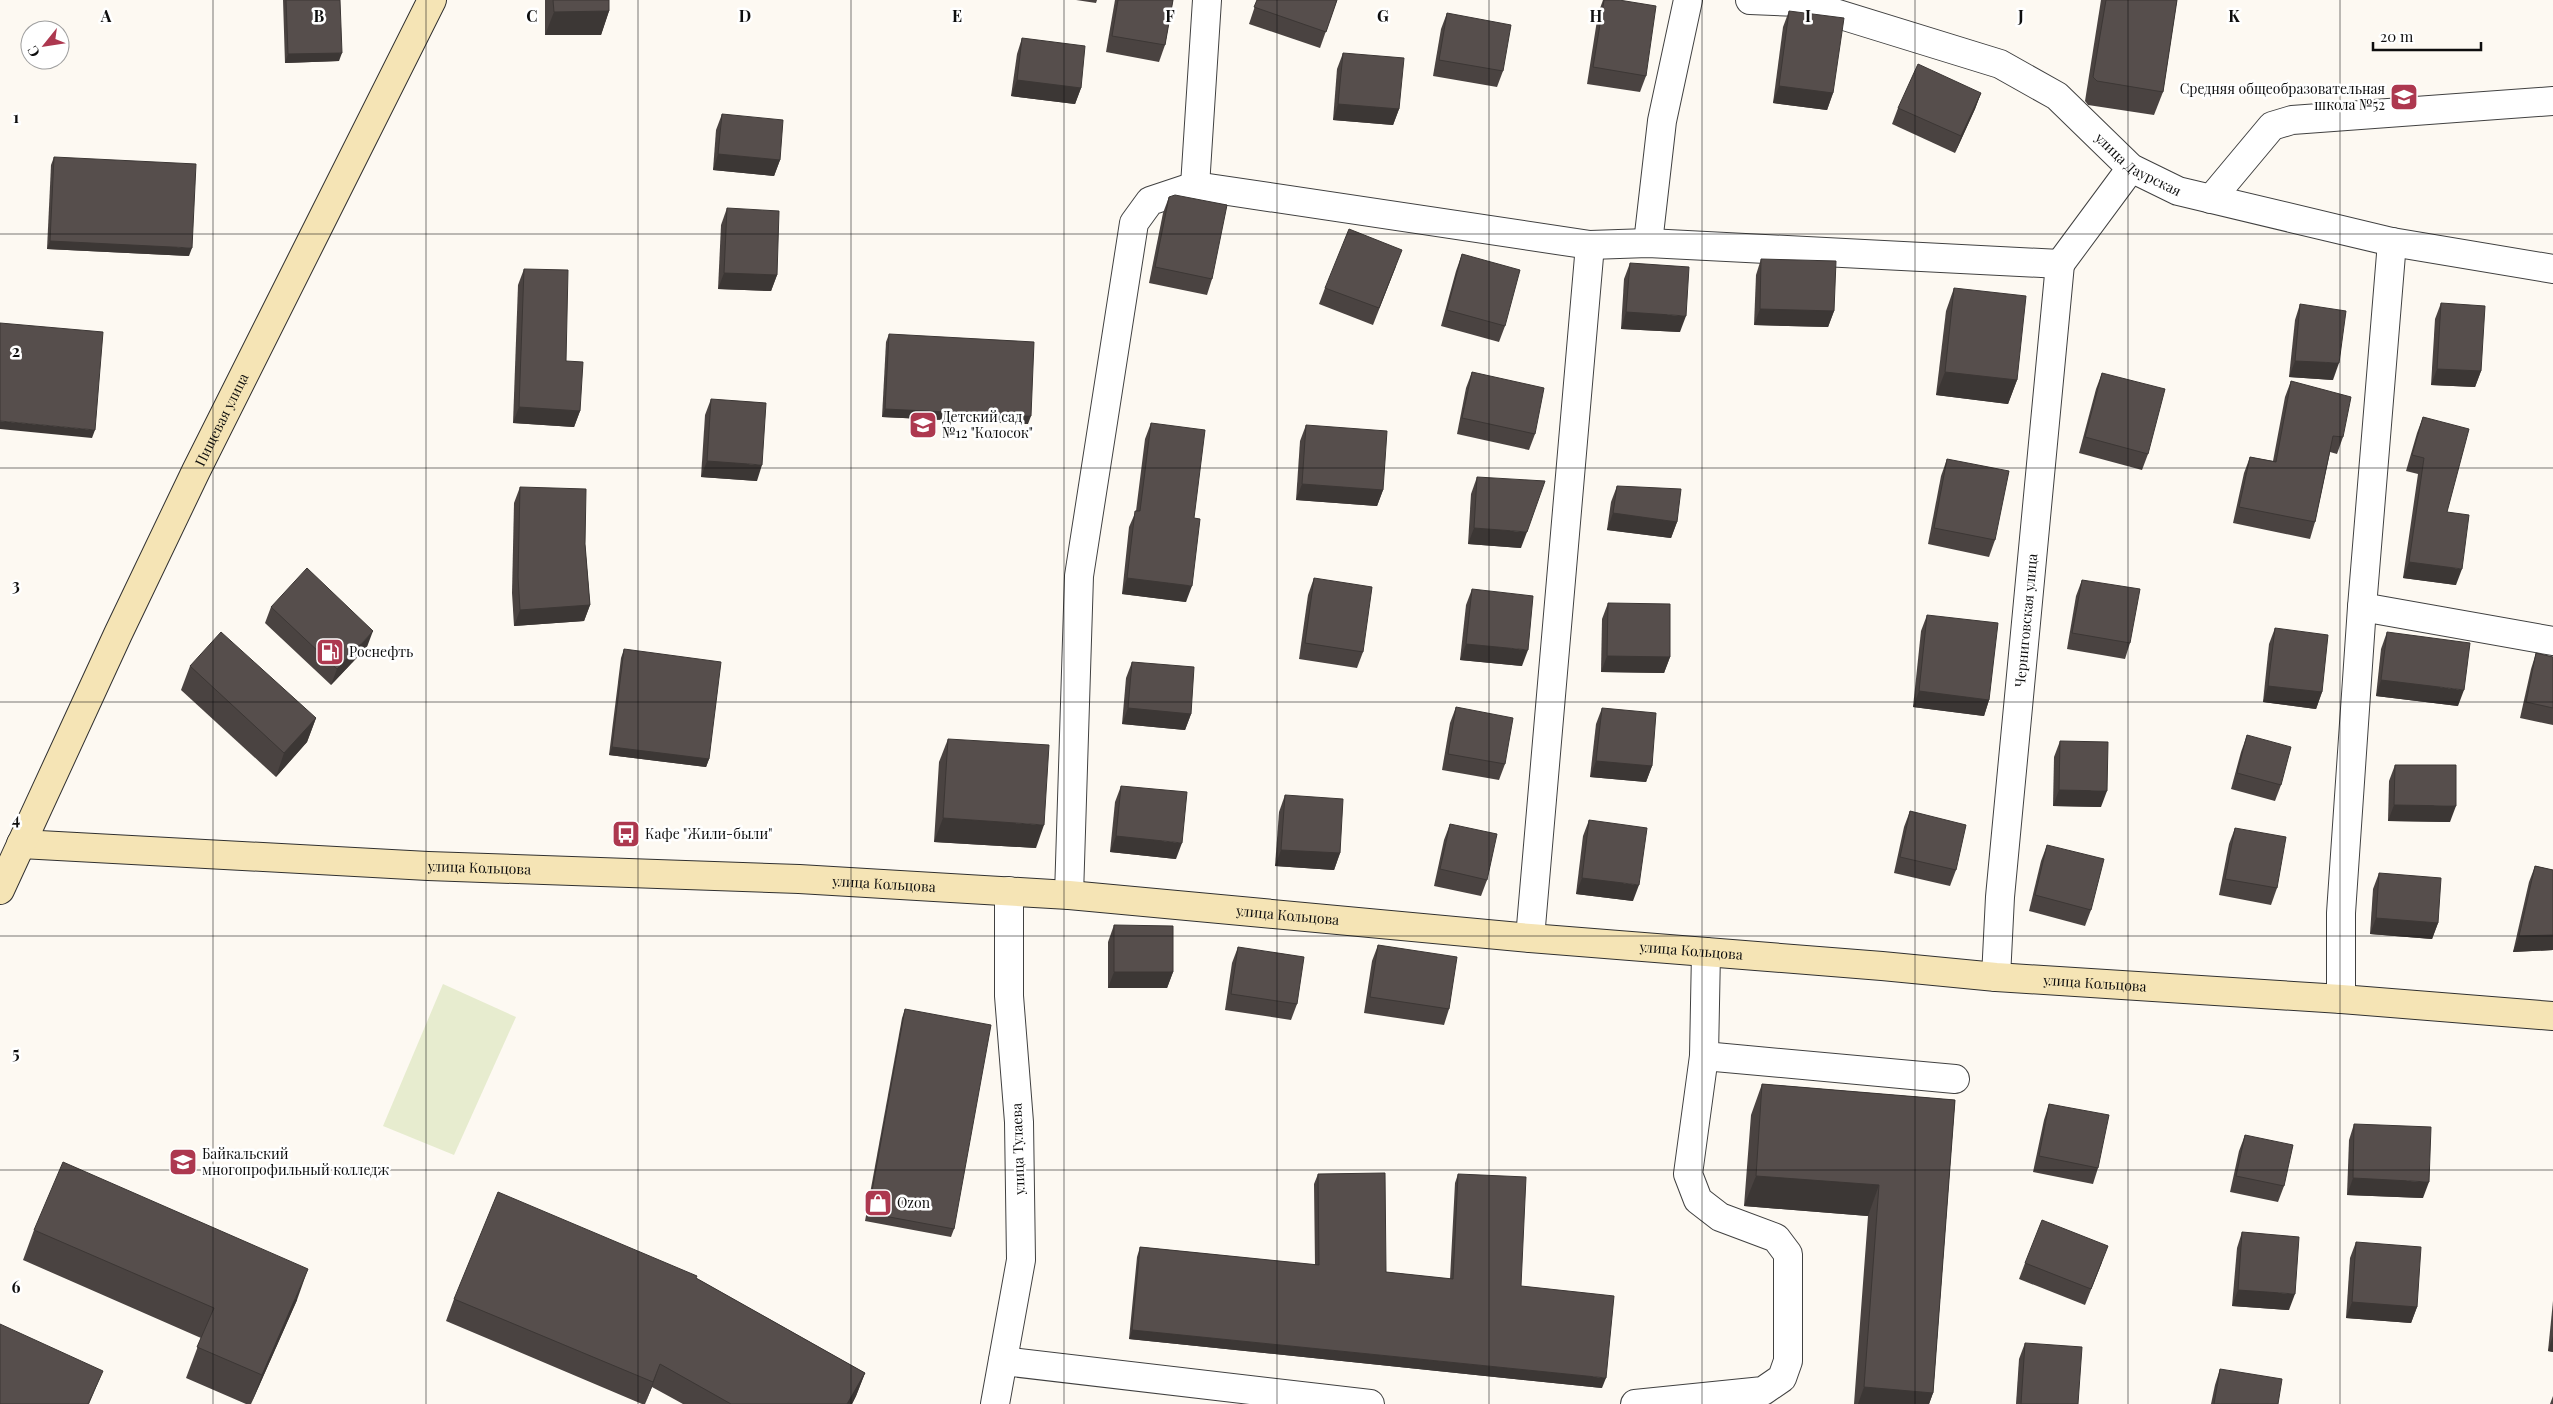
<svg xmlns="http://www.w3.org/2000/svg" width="2553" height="1404" font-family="'Playfair Display',serif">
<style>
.pitch{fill:#e7eccf}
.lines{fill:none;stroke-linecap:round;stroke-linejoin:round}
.minor-casing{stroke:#414141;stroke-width:30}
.secondary-casing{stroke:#303030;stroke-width:30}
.minor{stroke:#fff;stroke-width:28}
.secondary{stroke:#f5e4b5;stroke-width:28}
.wall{fill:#4a4341}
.shaded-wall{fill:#3c3735}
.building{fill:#564e4c;stroke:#3c3735}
.grid{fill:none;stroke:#0e0e0e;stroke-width:1;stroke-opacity:0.55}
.labels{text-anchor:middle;stroke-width:5;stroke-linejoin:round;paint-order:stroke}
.poi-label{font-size:14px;fill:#0e0e0e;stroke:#fff;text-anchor:start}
.street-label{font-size:14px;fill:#0e0e0e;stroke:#fff}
.grid-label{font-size:16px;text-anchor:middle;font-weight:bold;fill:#0e0e0e;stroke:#fff;stroke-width:5;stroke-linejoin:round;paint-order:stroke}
</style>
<rect width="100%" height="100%" fill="#fdf9f2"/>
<path class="pitch" d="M 443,984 L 516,1017 L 454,1155 L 383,1126 Z"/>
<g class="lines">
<defs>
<g id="minor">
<path id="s1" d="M 1750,0 L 1799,2 L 2000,64 L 2057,96 L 2131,168 L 2178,191 L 2392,242 L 2553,269"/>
<path d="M 1195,186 L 1207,0"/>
<path d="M 2211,199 L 2272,126 L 2292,120 L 2553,101"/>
<path d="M 1648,243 L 1662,121 L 1688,0"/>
<path d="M 2060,264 L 2131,168"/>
<path d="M 2362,607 L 2553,641"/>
<path d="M 1069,895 L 1079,576 L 1134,223 L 1150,201 L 1195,186 L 1590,245 L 1648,243 L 2060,264"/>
<path d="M 1530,938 L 1590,245"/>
<path id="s2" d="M 1996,977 L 2000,897 L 2060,264"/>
<path d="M 2341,999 L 2341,913 L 2362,607 L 2392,242"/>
<path d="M 1704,1056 L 1955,1079"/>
<path d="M 1003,1361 L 1370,1404"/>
<path d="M 995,1404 L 1021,1260 L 1019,1122 L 1009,996 L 1009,891"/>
<path d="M 1635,1404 L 1763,1391 L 1782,1378 L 1788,1361 L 1788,1254 L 1776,1238 L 1720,1217 L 1698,1200 L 1688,1174 L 1704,1056 L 1706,952"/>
</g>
<g id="secondary">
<path id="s3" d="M 21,844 L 428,866 L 799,879 L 1069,895 L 1530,938 L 1882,966 L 1996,977 L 2341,999 L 2553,1016"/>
<path id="s4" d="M 0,890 L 118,634 L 196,471 L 432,0"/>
</g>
</defs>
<use href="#minor" class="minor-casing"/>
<use href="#secondary" class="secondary-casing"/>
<use href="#minor" class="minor"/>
<use href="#secondary" class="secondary"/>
</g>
<g class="wall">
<path d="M 283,0 L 340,0 L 339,61 L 285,63 Z"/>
<path d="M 545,0 L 609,0 L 609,11 L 601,35 L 545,35 Z"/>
<path d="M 1076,0 L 1097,0 L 1096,3 Z"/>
<path d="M 1115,0 L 1173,0 L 1165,45 L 1159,62 L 1106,52 Z"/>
<path d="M 1257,0 L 1337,0 L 1320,48 L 1249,24 Z"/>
<path d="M 1603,0 L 1619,0 L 1646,76 L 1640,92 L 1587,84 L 1598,14 Z"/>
<path d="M 2101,0 L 2177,0 L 2163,92 L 2154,115 L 2088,105 L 2085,101 Z"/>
<path d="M 1789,11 L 1833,93 L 1827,110 L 1773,103 L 1783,27 Z"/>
<path d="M 1447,13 L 1503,71 L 1497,87 L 1433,76 L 1441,29 Z"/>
<path d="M 1022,38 L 1081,88 L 1075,104 L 1011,96 L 1017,54 Z"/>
<path d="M 1343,53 L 1399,109 L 1393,125 L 1333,120 L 1337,69 Z"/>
<path d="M 1981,93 L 1975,109 L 1955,153 L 1892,124 L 1898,108 Z"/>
<path d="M 722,114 L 780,160 L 774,176 L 713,170 L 716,130 Z"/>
<path d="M 54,157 L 189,256 L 47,249 L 51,165 Z"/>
<path d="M 1169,197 L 1212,279 L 1207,295 L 1149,283 L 1163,213 Z"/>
<path d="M 727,208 L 777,275 L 771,291 L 718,289 L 721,225 Z"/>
<path d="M 1462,254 L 1505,326 L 1499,342 L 1441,326 L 1456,271 Z"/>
<path d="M 1761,259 L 1834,311 L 1828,327 L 1754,325 L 1756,275 Z"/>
<path d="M 1630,263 L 1680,332 L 1621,329 L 1624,279 Z"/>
<path d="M 1396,266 L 1373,325 L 1319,304 L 1325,288 Z"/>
<path d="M 524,269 L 566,361 L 580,411 L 574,427 L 513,423 L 518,285 Z"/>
<path d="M 1954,288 L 2017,380 L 2008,404 L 1936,395 L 1946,311 Z"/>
<path d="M 2441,303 L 2481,371 L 2475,387 L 2431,385 L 2435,319 Z"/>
<path d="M 2300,304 L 2333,380 L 2289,377 L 2295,320 Z"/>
<path d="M 889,334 L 1028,424 L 882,417 L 886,342 Z"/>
<path d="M 1472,372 L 1535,434 L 1529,450 L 1457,434 L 1466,388 Z"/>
<path d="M 2102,373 L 2148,454 L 2142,470 L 2079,453 L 2096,389 Z"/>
<path d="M 2291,381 L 2343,437 L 2337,454 L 2330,452 L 2315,522 L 2310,539 L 2233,523 L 2244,473 L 2250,457 L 2273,461 L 2285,397 Z"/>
<path d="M 711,399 L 757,481 L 701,477 L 705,415 Z"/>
<path d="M 2423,417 L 2447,512 L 2456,585 L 2403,578 L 2418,474 L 2406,471 L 2417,433 Z"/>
<path d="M 1151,423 L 1194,518 L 1186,602 L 1122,594 L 1129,527 L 1136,511 L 1145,439 Z"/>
<path d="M 1306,425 L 1383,490 L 1377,506 L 1296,500 L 1300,441 Z"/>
<path d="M 1947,459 L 1995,540 L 1989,557 L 1928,544 L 1941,476 Z"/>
<path d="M 1477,477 L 1521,548 L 1468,544 L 1471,494 Z"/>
<path d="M 1617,486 L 1677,522 L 1671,538 L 1607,530 L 1611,502 Z"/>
<path d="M 520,487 L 585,544 L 590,605 L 584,621 L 514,626 L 512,593 L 514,503 Z"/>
<path d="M 1314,578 L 1363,652 L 1357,668 L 1299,659 L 1308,595 Z"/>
<path d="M 2082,580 L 2130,643 L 2125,659 L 2067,649 L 2076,596 Z"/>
<path d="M 1472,589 L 1522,666 L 1460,660 L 1466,605 Z"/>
<path d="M 1608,603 L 1670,657 L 1664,673 L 1601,672 L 1602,619 Z"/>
<path d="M 271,607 L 367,647 L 331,685 L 265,623 Z"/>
<path d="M 1927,615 L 1989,700 L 1984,716 L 1913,707 L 1921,631 Z"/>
<path d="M 2275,628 L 2322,692 L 2316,709 L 2263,702 L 2269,644 Z"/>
<path d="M 2387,632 L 2458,706 L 2376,696 L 2381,649 Z"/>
<path d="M 624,649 L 709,759 L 706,767 L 609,755 L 621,658 Z"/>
<path d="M 2536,653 L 2553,657 L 2553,725 L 2520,718 L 2531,669 Z"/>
<path d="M 1132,662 L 1191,714 L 1185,730 L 1122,724 L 1126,678 Z"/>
<path d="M 190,666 L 316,718 L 307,742 L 276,777 L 181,690 Z"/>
<path d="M 1456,707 L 1505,764 L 1499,780 L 1442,770 L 1450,723 Z"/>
<path d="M 1602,708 L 1652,766 L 1646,782 L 1590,777 L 1596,724 Z"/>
<path d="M 2247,735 L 2281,785 L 2275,801 L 2231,789 L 2241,752 Z"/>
<path d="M 948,739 L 1036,848 L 934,842 L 939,762 Z"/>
<path d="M 2060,741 L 2101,807 L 2053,806 L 2054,757 Z"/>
<path d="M 2395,765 L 2450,822 L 2388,821 L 2389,781 Z"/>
<path d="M 1121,786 L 1176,859 L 1110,852 L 1115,802 Z"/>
<path d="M 1285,795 L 1340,853 L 1334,870 L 1275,866 L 1279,812 Z"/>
<path d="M 1910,811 L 1956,870 L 1950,886 L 1894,873 L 1904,827 Z"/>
<path d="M 1589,820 L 1633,901 L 1576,894 L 1583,836 Z"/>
<path d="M 1450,824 L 1487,880 L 1481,896 L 1434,886 L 1444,840 Z"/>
<path d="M 2235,828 L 2277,888 L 2271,905 L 2219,895 L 2229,844 Z"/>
<path d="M 2047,845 L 2091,910 L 2085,926 L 2029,911 L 2041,861 Z"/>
<path d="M 2535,866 L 2553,870 L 2553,950 L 2513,952 L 2529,882 Z"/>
<path d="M 2379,873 L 2438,923 L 2432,939 L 2370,934 L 2373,889 Z"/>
<path d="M 1114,925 L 1173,972 L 1167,988 L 1108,988 L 1108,942 Z"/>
<path d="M 1378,945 L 1449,1009 L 1444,1025 L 1364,1013 L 1372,961 Z"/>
<path d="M 1238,947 L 1297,1004 L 1291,1020 L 1225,1010 L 1232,963 Z"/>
<path d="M 905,1009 L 954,1229 L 951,1237 L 865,1221 L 902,1018 Z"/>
<path d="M 1762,1084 L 1955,1100 L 1933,1393 L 1929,1404 L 1854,1404 L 1868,1216 L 1744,1206 L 1751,1115 Z"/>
<path d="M 2049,1104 L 2098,1168 L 2093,1184 L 2033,1172 L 2044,1120 Z"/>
<path d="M 2354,1124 L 2423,1198 L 2347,1195 L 2349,1140 Z"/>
<path d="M 2245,1135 L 2284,1186 L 2278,1202 L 2230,1192 L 2239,1151 Z"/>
<path d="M 1318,1174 L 1386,1272 L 1450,1279 L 1455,1183 L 1458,1174 L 1521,1286 L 1602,1388 L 1129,1339 L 1137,1257 L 1140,1247 L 1315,1265 L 1314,1184 Z"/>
<path d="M 34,1230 L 297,1300 L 251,1404 L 246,1404 L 186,1378 L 201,1338 L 23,1260 Z"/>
<path d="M 2242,1232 L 2289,1310 L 2232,1306 L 2237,1248 Z"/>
<path d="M 2356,1242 L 2417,1307 L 2411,1323 L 2346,1318 L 2350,1258 Z"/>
<path d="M 2102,1262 L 2085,1305 L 2019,1279 L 2025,1263 Z"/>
<path d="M 696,1278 L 865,1373 L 856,1396 L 852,1404 L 683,1404 L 652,1387 L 645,1404 L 642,1404 L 446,1321 L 454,1299 Z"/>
<path d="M 2553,1301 L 2553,1352 L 2548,1351 Z"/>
<path d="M 2025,1343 L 2078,1404 L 2016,1404 L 2019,1359 Z"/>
<path d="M 2220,1369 L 2278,1404 L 2211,1404 L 2215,1385 Z"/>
<path d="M 2553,1396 L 2553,1404 L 2550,1404 Z"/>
</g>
<g class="shaded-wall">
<path d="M 609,11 L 601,35 L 545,35 L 554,12 Z"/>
<path d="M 342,53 L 339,61 L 285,63 L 288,54 Z"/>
<path d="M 1017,80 L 1081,88 L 1075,104 L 1011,96 Z"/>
<path d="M 1779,86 L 1833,93 L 1827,110 L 1773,103 Z"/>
<path d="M 1981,93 L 1975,109 L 1955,153 L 1961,136 Z"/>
<path d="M 1338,104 L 1399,109 L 1393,125 L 1333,120 Z"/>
<path d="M 718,154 L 780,160 L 774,176 L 713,170 Z"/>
<path d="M 50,241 L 192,248 L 189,256 L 47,249 Z"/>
<path d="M 724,273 L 777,275 L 771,291 L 718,289 Z"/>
<path d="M 1760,309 L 1834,311 L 1828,327 L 1754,325 Z"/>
<path d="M 1626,312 L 1686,316 L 1680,332 L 1621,329 Z"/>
<path d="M 2295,361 L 2339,363 L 2333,380 L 2289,377 Z"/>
<path d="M 2437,369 L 2481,371 L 2475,387 L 2431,385 Z"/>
<path d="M 1945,372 L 2017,380 L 2008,404 L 1936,395 Z"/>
<path d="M 519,407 L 580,411 L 574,427 L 513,423 Z"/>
<path d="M 885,409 L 1031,416 L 1028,424 L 882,417 Z"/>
<path d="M 0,421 L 95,430 L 92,438 L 0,429 Z"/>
<path d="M 707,461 L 762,465 L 757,481 L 701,477 Z"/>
<path d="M 1302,484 L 1383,490 L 1377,506 L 1296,500 Z"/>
<path d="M 1613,513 L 1677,522 L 1671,538 L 1607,530 Z"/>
<path d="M 1474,528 L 1527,532 L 1521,548 L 1468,544 Z"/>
<path d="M 2409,562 L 2462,569 L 2456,585 L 2403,578 Z"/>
<path d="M 1127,578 L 1192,586 L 1186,602 L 1122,594 Z"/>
<path d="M 590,605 L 584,621 L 514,626 L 520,610 Z"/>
<path d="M 373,631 L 367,647 L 331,685 L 337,669 Z"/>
<path d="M 1466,644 L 1528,650 L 1522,666 L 1460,660 Z"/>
<path d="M 1607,656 L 1670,657 L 1664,673 L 1601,672 Z"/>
<path d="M 2381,680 L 2464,690 L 2458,706 L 2376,696 Z"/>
<path d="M 2268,686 L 2322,692 L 2316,709 L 2263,702 Z"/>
<path d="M 1919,691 L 1989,700 L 1984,716 L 1913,707 Z"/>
<path d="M 1128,708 L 1191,714 L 1185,730 L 1122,724 Z"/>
<path d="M 316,718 L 307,742 L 276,777 L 284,753 Z"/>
<path d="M 612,747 L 709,759 L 706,767 L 609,755 Z"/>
<path d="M 1596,761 L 1652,766 L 1646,782 L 1590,777 Z"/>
<path d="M 2059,790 L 2107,791 L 2101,807 L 2053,806 Z"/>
<path d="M 2394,805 L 2456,806 L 2450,822 L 2388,821 Z"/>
<path d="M 943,818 L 1044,825 L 1036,848 L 934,842 Z"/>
<path d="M 1116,836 L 1182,843 L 1176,859 L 1110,852 Z"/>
<path d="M 1281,850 L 1340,853 L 1334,870 L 1275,866 Z"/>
<path d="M 1582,878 L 1639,885 L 1633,901 L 1576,894 Z"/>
<path d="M 2376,918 L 2438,923 L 2432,939 L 2370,934 Z"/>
<path d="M 2553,935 L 2553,950 L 2513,952 L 2519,936 Z"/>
<path d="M 1114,972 L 1173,972 L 1167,988 L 1108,988 Z"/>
<path d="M 1756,1176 L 1879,1185 L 1868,1216 L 1744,1206 Z"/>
<path d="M 2353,1178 L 2429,1182 L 2423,1198 L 2347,1195 Z"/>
<path d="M 308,1269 L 297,1300 L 251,1404 L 262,1375 Z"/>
<path d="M 2238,1290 L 2295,1294 L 2289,1310 L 2232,1306 Z"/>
<path d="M 2352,1302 L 2417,1307 L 2411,1323 L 2346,1318 Z"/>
<path d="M 1132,1330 L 1606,1378 L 1602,1388 L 1129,1339 Z"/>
<path d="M 2553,1336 L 2553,1352 L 2548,1351 Z"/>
<path d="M 660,1364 L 652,1387 L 645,1404 L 653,1382 Z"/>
<path d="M 103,1371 L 89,1404 L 88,1404 Z"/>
<path d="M 865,1373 L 856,1396 L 852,1404 L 847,1404 Z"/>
<path d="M 1864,1387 L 1933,1393 L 1929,1404 L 1858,1404 Z"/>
</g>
<g class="building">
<path d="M 286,0 L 340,0 L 342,53 L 288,54 Z"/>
<path d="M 553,0 L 609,0 L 609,11 L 554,12 Z"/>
<path d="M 1118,0 L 1173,0 L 1165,45 L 1112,36 Z"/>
<path d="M 1257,0 L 1337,0 L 1326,32 L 1254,7 Z"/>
<path d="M 1604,0 L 1619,0 L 1656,6 L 1646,76 L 1593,67 Z"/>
<path d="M 2106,0 L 2177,0 L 2163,92 L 2097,81 L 2093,77 Z"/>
<path d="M 1789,11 L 1844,18 L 1833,93 L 1779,86 Z"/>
<path d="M 1447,13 L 1511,25 L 1503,71 L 1439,60 Z"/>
<path d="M 1022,38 L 1085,46 L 1081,88 L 1017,80 Z"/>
<path d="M 1343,53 L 1404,58 L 1399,109 L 1338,104 Z"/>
<path d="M 1918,64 L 1981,93 L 1961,136 L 1898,108 Z"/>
<path d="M 722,114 L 783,120 L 780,160 L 718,154 Z"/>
<path d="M 54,157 L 196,164 L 192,248 L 50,241 Z"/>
<path d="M 1175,195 L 1227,205 L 1212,279 L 1155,267 L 1169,197 Z"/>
<path d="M 727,208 L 779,211 L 777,275 L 724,273 Z"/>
<path d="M 1349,229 L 1402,250 L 1379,308 L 1325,288 Z"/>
<path d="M 1462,254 L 1520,270 L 1505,326 L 1447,310 Z"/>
<path d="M 1761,259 L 1836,261 L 1834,311 L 1760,309 Z"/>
<path d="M 1630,263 L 1689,267 L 1686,316 L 1626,312 Z"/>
<path d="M 524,269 L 568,270 L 566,361 L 583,362 L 580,411 L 519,407 Z"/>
<path d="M 1954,288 L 2026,296 L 2017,380 L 1945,372 Z"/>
<path d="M 2441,303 L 2485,306 L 2481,371 L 2437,369 Z"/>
<path d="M 2300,304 L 2346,311 L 2339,363 L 2295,361 Z"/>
<path d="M 0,323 L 103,332 L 95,430 L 0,421 Z"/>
<path d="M 889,334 L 1034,342 L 1031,416 L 885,409 Z"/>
<path d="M 1472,372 L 1544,388 L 1535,434 L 1462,418 Z"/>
<path d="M 2102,373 L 2165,389 L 2148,454 L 2085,437 Z"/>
<path d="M 2291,381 L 2351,397 L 2343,437 L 2333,436 L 2315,522 L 2239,507 L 2250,457 L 2276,462 Z"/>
<path d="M 711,399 L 766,403 L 762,465 L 707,461 Z"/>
<path d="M 2423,417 L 2469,429 L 2447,512 L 2469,515 L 2462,569 L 2409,562 L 2424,458 L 2412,455 Z"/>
<path d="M 1151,423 L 1205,430 L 1194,518 L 1200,519 L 1192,586 L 1127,578 L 1135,511 L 1140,511 Z"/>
<path d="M 1306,425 L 1387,431 L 1383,490 L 1302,484 Z"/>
<path d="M 1947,459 L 2009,471 L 1995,540 L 1934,528 Z"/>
<path d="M 1477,477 L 1545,481 L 1527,532 L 1474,528 Z"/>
<path d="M 1617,486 L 1681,489 L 1677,522 L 1613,513 Z"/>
<path d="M 520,487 L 586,489 L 585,544 L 590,605 L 520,610 L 518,577 Z"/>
<path d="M 307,568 L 373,631 L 337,669 L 271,607 Z"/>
<path d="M 1314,578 L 1372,587 L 1363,652 L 1305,643 Z"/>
<path d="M 2082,580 L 2140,589 L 2130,643 L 2072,633 Z"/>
<path d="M 1472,589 L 1533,596 L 1528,650 L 1466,644 Z"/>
<path d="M 1608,603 L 1670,604 L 1670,657 L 1607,656 Z"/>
<path d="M 1927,615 L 1998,623 L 1989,700 L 1919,691 Z"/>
<path d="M 2275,628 L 2328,635 L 2322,692 L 2268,686 Z"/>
<path d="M 221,632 L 316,718 L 284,753 L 190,666 Z"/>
<path d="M 2387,632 L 2470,643 L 2464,690 L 2381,680 Z"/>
<path d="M 624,649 L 721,662 L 709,759 L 612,747 Z"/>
<path d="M 2536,653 L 2553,657 L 2553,708 L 2526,702 Z"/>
<path d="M 1132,662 L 1194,667 L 1191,714 L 1128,708 Z"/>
<path d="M 1456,707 L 1513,718 L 1505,764 L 1448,754 Z"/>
<path d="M 1602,708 L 1656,713 L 1652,766 L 1596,761 Z"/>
<path d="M 2247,735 L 2291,747 L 2281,785 L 2237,773 Z"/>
<path d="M 948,739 L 1049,745 L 1044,825 L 943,818 Z"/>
<path d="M 2060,741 L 2108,742 L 2107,791 L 2059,790 Z"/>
<path d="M 2395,765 L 2456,765 L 2456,806 L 2394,805 Z"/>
<path d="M 1121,786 L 1187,792 L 1182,843 L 1116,836 Z"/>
<path d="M 1285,795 L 1343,799 L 1340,853 L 1281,850 Z"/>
<path d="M 1910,811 L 1966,825 L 1956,870 L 1900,857 Z"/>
<path d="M 1589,820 L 1647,828 L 1639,885 L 1582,878 Z"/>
<path d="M 1450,824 L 1497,834 L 1487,880 L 1440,869 Z"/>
<path d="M 2235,828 L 2286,837 L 2277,888 L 2225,879 Z"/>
<path d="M 2047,845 L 2104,859 L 2091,910 L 2035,895 Z"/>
<path d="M 2535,866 L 2553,870 L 2553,935 L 2519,936 Z"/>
<path d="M 2379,873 L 2441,878 L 2438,923 L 2376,918 Z"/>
<path d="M 1114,925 L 1173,926 L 1173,972 L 1114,972 Z"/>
<path d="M 1378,945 L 1457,957 L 1449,1009 L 1370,997 Z"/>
<path d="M 1238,947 L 1304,957 L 1297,1004 L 1231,994 Z"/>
<path d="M 905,1009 L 991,1025 L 954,1229 L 868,1213 Z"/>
<path d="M 1762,1084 L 1955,1100 L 1933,1393 L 1864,1387 L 1879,1185 L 1756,1176 Z"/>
<path d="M 2049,1104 L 2109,1115 L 2098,1168 L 2039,1156 Z"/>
<path d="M 2354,1124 L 2431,1127 L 2429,1182 L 2353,1178 Z"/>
<path d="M 2245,1135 L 2293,1145 L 2284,1186 L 2236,1176 Z"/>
<path d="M 63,1162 L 308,1269 L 262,1375 L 197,1347 L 214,1308 L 34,1230 Z"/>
<path d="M 1385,1173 L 1386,1272 L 1453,1279 L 1458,1174 L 1526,1177 L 1521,1286 L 1614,1296 L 1606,1378 L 1132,1330 L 1140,1247 L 1319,1265 L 1318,1174 Z"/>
<path d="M 498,1192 L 697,1276 L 696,1278 L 865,1373 L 847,1404 L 731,1404 L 660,1364 L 653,1382 L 454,1299 Z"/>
<path d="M 2042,1220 L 2108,1246 L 2091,1289 L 2025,1263 Z"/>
<path d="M 2242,1232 L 2299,1237 L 2295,1294 L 2238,1290 Z"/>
<path d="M 2356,1242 L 2421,1247 L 2417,1307 L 2352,1302 Z"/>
<path d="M 0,1324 L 103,1371 L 88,1404 L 0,1404 Z"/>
<path d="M 2025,1343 L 2082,1347 L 2078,1404 L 2021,1404 Z"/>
<path d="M 2220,1369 L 2282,1379 L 2278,1404 L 2214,1404 Z"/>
</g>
<path class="grid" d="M 213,0 L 213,1404M 426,0 L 426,1404M 638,0 L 638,1404M 851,0 L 851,1404M 1064,0 L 1064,1404M 1277,0 L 1277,1404M 1489,0 L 1489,1404M 1702,0 L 1702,1404M 1915,0 L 1915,1404M 2128,0 L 2128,1404M 2340,0 L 2340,1404M 0,234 L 2553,234M 0,468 L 2553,468M 0,702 L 2553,702M 0,936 L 2553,936M 0,1170 L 2553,1170"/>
<defs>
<symbol id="school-square" viewBox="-11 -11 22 22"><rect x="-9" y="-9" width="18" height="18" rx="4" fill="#ad384f" stroke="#fff"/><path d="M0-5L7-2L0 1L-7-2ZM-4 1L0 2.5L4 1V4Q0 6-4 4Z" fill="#fff"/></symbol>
<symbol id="fuel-square" viewBox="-11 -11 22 22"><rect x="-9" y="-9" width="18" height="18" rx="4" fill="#ad384f" stroke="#fff"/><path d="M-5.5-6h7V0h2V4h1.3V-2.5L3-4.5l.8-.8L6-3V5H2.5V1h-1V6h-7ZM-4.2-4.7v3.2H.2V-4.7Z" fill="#fff"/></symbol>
<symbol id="bus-square" viewBox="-11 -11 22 22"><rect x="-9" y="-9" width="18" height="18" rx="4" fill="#ad384f" stroke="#fff"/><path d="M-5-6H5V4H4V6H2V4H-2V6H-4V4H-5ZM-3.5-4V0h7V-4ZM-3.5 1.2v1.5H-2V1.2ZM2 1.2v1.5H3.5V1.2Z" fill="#fff"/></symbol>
<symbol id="university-square" viewBox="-11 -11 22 22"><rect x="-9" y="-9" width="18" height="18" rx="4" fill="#ad384f" stroke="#fff"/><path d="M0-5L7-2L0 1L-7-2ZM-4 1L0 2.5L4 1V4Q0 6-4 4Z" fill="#fff"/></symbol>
<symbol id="shop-square" viewBox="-11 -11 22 22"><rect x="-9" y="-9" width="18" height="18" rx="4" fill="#ad384f" stroke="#fff"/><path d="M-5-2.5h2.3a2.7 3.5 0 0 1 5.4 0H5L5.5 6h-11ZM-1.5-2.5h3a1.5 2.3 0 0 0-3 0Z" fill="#fff"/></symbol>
</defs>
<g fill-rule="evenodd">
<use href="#school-square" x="2388" y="81" width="32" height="32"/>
<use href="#school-square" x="907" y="409" width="32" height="32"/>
<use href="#fuel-square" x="314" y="636" width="32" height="32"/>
<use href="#bus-square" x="610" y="818" width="32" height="32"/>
<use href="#university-square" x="167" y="1146" width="32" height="32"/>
<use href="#shop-square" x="862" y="1187" width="32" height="32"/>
</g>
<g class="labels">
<g class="poi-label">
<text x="2385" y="94" text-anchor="end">Средняя общеобразовательная<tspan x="2385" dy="16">школа №52</tspan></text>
<text x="942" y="422">Детский сад<tspan x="942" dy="16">№12 "Колосок"</tspan></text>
<text x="349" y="657">Роснефть</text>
<text x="645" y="839">Кафе "Жили-были"</text>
<text x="202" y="1159">Байкальский<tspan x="202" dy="16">многопрофильный колледж</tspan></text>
<text x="897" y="1208">Ozon</text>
</g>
<g class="street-label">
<text dy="5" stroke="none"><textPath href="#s1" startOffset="432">улица Даурская</textPath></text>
<text dy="5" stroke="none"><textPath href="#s4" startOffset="520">Пищевая улица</textPath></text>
<text dy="5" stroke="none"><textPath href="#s2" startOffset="358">Черниговская улица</textPath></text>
<text dy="5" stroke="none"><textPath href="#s3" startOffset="459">улица Кольцова</textPath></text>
<text dy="5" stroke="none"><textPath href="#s3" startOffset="864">улица Кольцова</textPath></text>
<text dy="5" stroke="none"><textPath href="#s3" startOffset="1269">улица Кольцова</textPath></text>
<text dy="5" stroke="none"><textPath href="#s3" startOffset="1674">улица Кольцова</textPath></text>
<text dy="5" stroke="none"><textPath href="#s3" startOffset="2079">улица Кольцова</textPath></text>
<text transform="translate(1018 1149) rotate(-92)" y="5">улица Тулаева</text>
</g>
</g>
<g class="grid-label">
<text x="106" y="22">A</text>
<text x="319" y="22">B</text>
<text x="532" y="22">C</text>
<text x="745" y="22">D</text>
<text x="957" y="22">E</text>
<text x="1170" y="22">F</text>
<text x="1383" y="22">G</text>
<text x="1596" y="22">H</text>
<text x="1808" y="22">I</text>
<text x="2021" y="22">J</text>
<text x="2234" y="22">K</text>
<text x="16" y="123">1</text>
<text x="16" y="357">2</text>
<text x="16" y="591">3</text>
<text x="16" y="825">4</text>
<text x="16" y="1059">5</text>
<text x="16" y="1293">6</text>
</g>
<g transform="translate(45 45) rotate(240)"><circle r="24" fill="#ffffff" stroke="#9f9f9f"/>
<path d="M0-4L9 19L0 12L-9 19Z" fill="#ad384f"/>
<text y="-8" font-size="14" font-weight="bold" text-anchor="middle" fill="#0e0e0e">С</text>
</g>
<path d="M2373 42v8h108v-8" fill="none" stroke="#0e0e0e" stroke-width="2.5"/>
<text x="2380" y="42" font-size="15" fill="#0e0e0e" stroke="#ffffff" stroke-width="4" paint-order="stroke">20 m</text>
</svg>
